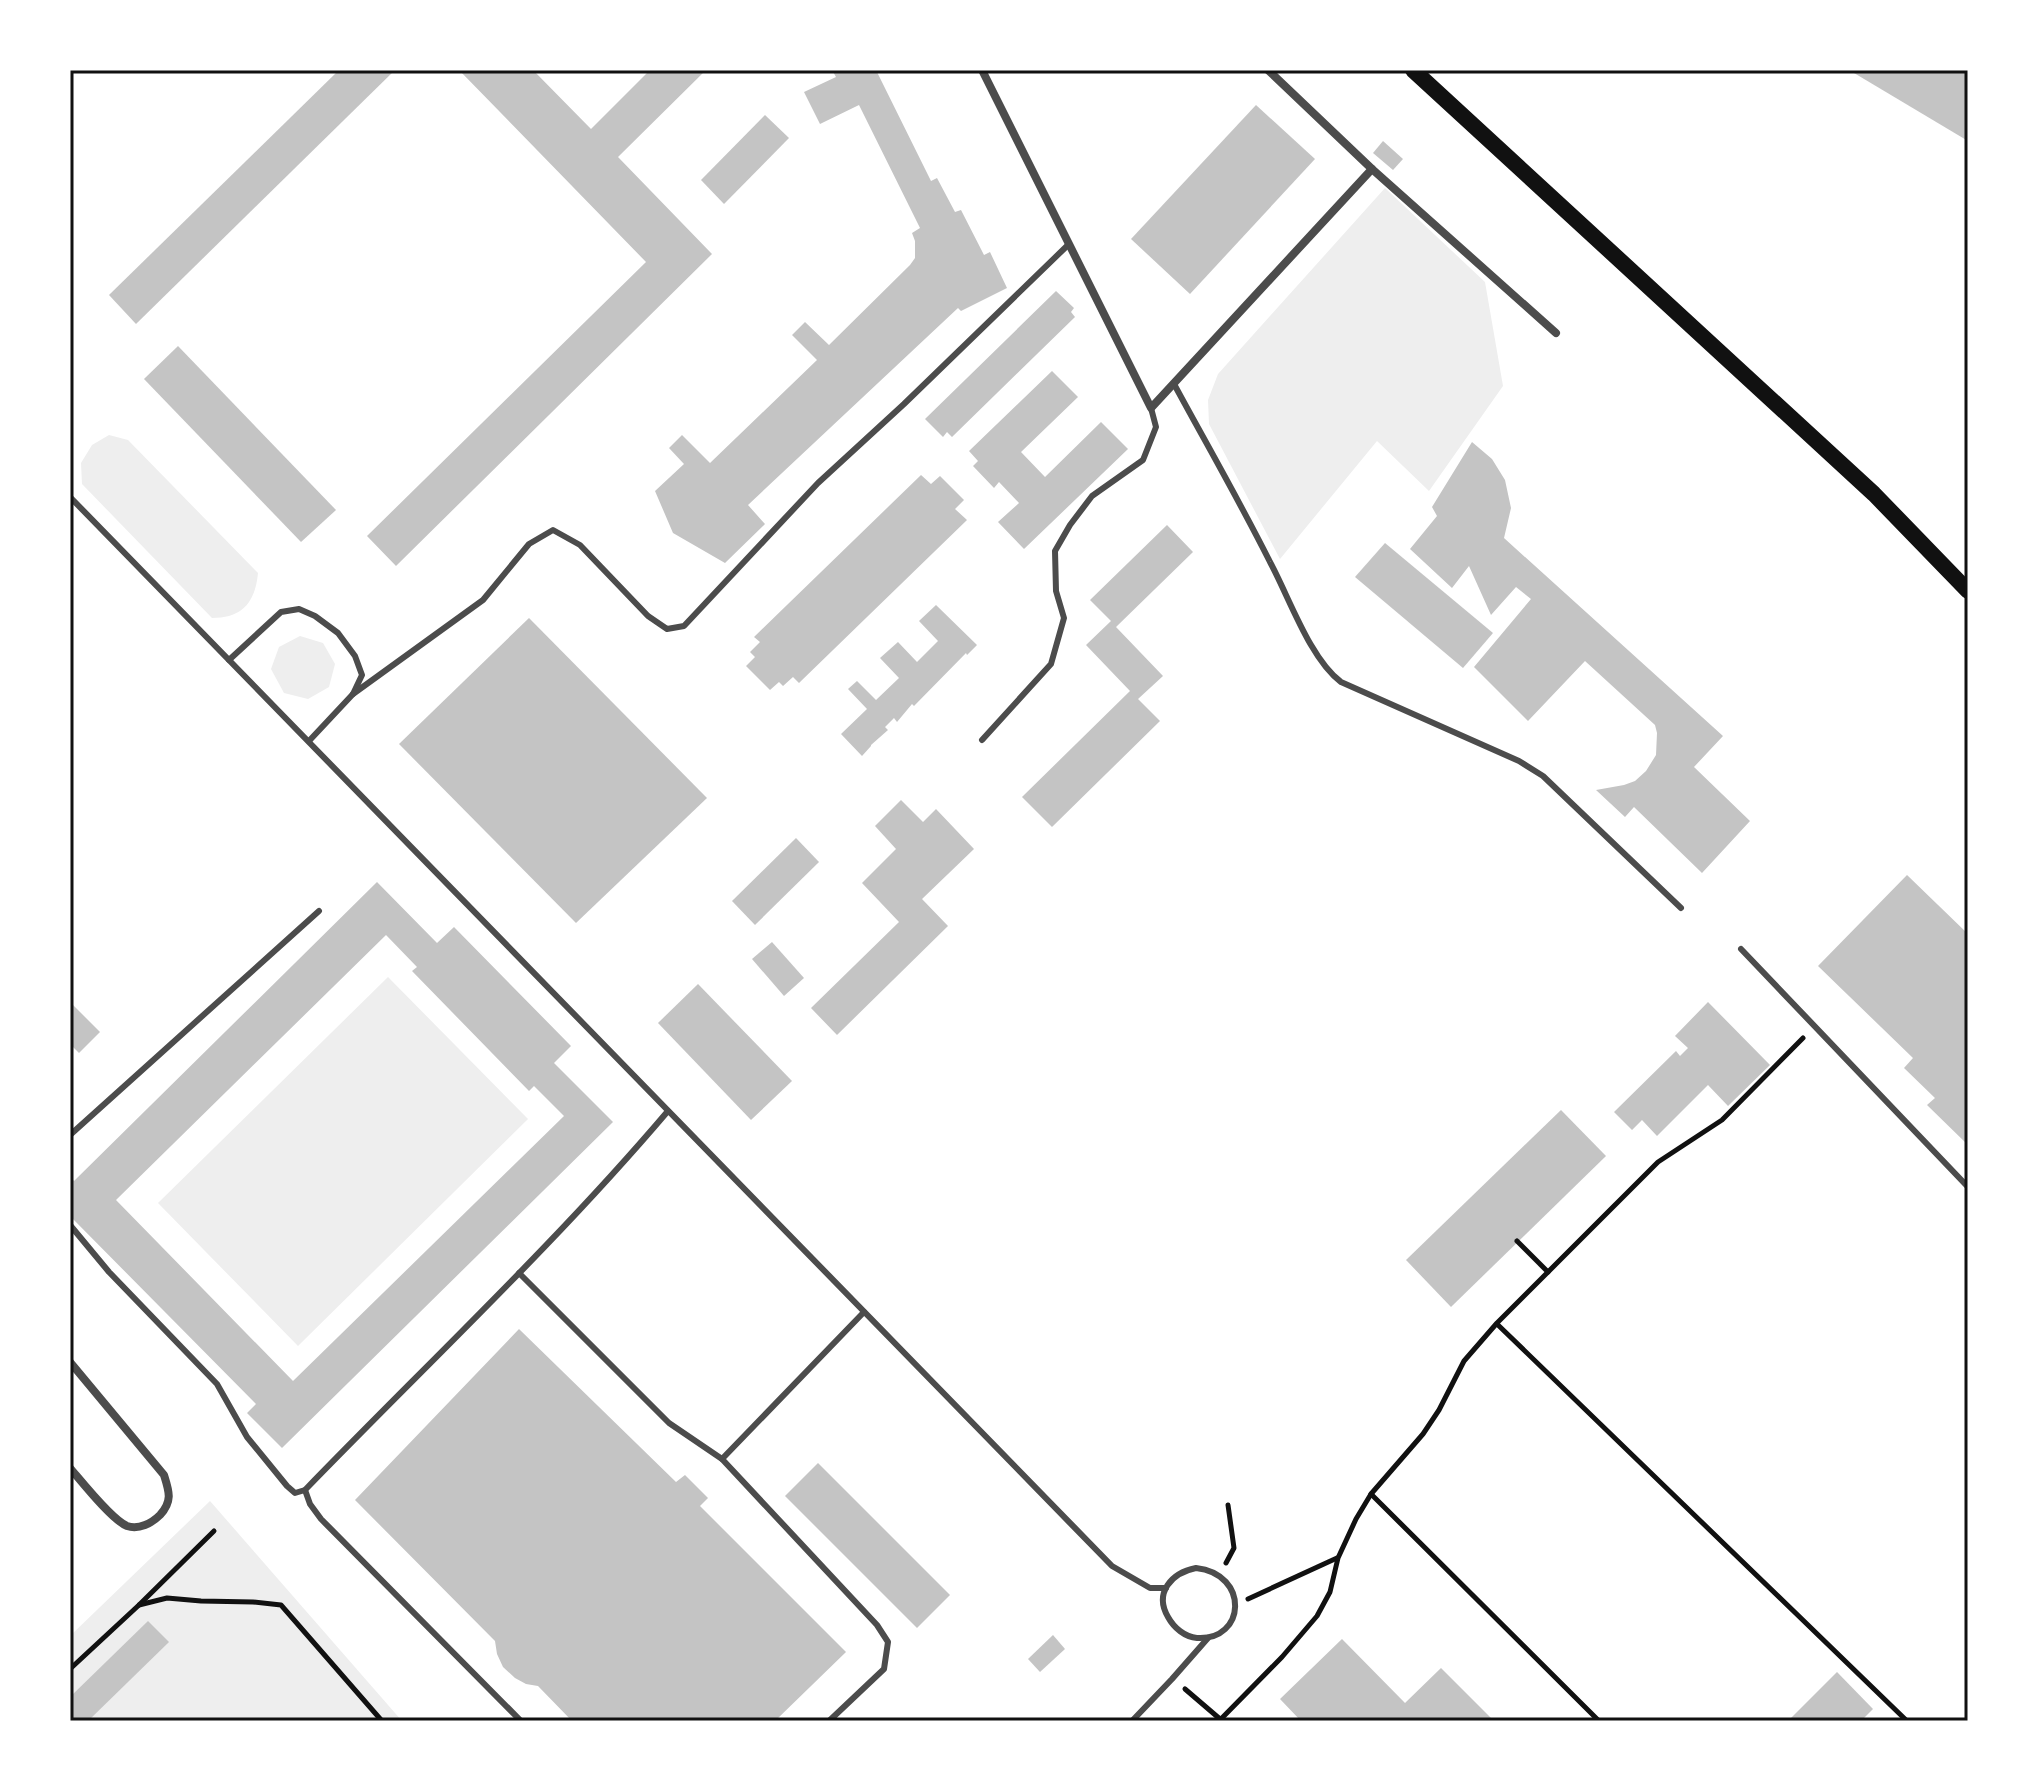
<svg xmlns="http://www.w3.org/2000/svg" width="2038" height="1791" font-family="Karla,sans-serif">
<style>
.green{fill:#eee}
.building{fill:#c4c4c4;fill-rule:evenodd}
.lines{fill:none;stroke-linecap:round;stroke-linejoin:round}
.path{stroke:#111;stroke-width:5}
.service{stroke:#4c4c4c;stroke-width:6}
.minor{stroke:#4c4c4c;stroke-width:8}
.secondary{stroke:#111;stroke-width:16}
.neatline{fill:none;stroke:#111;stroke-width:3}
</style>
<rect width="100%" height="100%" fill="#fff"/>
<g class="green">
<path d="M 1385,188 L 1485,282 L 1503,386 L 1429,491 L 1377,441 L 1280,559 L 1209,424 L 1208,400 L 1218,374 Z"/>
<path d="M 109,435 L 128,440 L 258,573 C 255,603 242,618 212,618 L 82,484 L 81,463 L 92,445 Z"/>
<path d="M 300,636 L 323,643 L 335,664 L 329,687 L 308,699 L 284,693 L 271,669 L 279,647 Z"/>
<path d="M 388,977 L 528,1119 L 298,1346 L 158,1203 Z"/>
<path d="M 210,1501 L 402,1721 L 70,1721 L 70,1636 Z"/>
</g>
<g class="building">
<path d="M 339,70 L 395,70 L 136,324 L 109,295 Z"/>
<path d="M 459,70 L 533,70 L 591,129 L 650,70 L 706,70 L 618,157 L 712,254 L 396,566 L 367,536 L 646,262 Z"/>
<path d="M 832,70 L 876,70 L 931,181 L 937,178 L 955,212 L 961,210 L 984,255 L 990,252 L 1007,288 L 961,311 L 958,308 L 748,505 L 765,524 L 725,563 L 673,533 L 655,491 L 684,464 L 669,448 L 682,435 L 710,463 L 817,360 L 792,335 L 805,322 L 829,345 L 910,265 L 915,258 L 915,241 L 912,233 L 920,228 L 859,105 L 820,124 L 804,92 L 836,77 Z"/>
<path d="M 1849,70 L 1968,70 L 1968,141 Z"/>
<path d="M 1256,105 L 1315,159 L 1190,294 L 1131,239 Z"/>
<path d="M 765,115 L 789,138 L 724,204 L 701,180 Z"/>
<path d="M 1383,141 L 1403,159 L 1393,170 L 1373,153 Z"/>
<path d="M 1056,291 L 1074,308 L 1071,312 L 1075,317 L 952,437 L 947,432 L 943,437 L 925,419 Z"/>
<path d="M 178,346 L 336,510 L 301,542 L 144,379 Z"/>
<path d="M 1052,371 L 1078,397 L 1021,452 L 1045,477 L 1101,422 L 1128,449 L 1024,549 L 998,522 L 1019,503 L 999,482 L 994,488 L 973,466 L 978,461 L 969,451 Z"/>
<path d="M 1472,442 L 1492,459 L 1505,480 L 1511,508 L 1504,538 L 1723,736 L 1694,767 L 1750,821 L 1702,873 L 1634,807 L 1625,817 L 1596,790 L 1624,785 L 1635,781 L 1646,771 L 1656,755 L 1657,733 L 1655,725 L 1585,661 L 1528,721 L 1474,667 L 1531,599 L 1516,587 L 1491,615 L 1469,566 L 1452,588 L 1410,549 L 1437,516 L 1432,507 Z"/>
<path d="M 921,475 L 931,484 L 940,476 L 964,500 L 955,509 L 967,520 L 799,683 L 793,677 L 783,686 L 779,682 L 770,690 L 746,666 L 755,657 L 750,652 L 760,642 L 754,637 Z"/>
<path d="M 1167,525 L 1193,552 L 1116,627 L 1163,676 L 1138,699 L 1160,721 L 1052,827 L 1022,797 L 1130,691 L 1086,645 L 1111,621 L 1090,600 Z"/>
<path d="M 1385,543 L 1493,633 L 1463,668 L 1355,577 Z"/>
<path d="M 936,605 L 977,645 L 967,655 L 966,653 L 914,706 L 912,704 L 897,722 L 894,718 L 885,727 L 888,730 L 871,745 L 871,746 L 862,756 L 841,734 L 867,709 L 848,689 L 857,681 L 876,700 L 899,678 L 880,658 L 898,642 L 917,662 L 938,641 L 919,621 Z"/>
<path d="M 529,618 L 707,798 L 576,923 L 399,744 Z"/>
<path d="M 901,800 L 923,822 L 936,809 L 974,849 L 922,899 L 948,926 L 837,1035 L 811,1008 L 899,922 L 862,883 L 896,849 L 875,826 Z"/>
<path d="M 796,838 L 819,862 L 755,925 L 732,901 Z"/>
<path d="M 1907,875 L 1968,934 L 1968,1145 L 1927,1105 L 1935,1098 L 1904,1068 L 1913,1058 L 1818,966 Z"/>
<path d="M 377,882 L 437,943 L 454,927 L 571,1046 L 554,1063 L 613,1122 L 282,1448 L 247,1413 L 256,1404 L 70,1216 L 70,1176 L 74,1181 ZM 386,935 L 417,967 L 412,971 L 529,1091 L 534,1086 L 564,1116 L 293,1381 L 116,1200 Z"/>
<path d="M 772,942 L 804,978 L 784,996 L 752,959 Z"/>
<path d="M 698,984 L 792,1081 L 751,1120 L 658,1023 Z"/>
<path d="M 70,1002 L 100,1032 L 79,1053 L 70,1044 Z"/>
<path d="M 1708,1002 L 1770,1065 L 1728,1106 L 1708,1085 L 1657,1136 L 1642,1120 L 1632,1130 L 1614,1112 L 1676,1051 L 1680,1056 L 1688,1048 L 1675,1036 Z"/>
<path d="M 1561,1110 L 1606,1156 L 1451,1307 L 1406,1260 Z"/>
<path d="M 519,1329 L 676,1482 L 685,1475 L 708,1498 L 700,1506 L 846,1652 L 775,1721 L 572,1721 L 538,1686 L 526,1684 L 515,1678 L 503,1667 L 497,1654 L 495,1641 L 355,1500 Z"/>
<path d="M 818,1463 L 950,1595 L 917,1628 L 785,1496 Z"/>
<path d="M 148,1621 L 169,1642 L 88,1721 L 70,1721 L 70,1697 Z"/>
<path d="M 1053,1635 L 1065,1649 L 1040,1672 L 1028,1659 Z"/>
<path d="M 1342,1639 L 1405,1703 L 1441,1668 L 1494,1721 L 1301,1721 L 1280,1699 Z"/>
<path d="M 1837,1672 L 1873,1709 L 1861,1721 L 1788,1721 Z"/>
</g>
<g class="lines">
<g class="path">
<path d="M 1517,1241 L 1548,1272"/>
<path d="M 1497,1324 L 1907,1721"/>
<path d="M 1371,1494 L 1599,1721"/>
<path d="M 1226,1563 L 1234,1548 L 1228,1505"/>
<path d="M 1248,1599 L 1337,1558"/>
<path d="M 139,1605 L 214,1531"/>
<path d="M 70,1669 L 139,1605 L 167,1598 L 201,1601 L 253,1602 L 281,1605 L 382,1721"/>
<path d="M 1185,1689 L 1220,1719"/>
<path d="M 1219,1721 L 1282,1657 L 1317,1616 L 1330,1592 L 1338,1558 L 1356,1519 L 1371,1494 L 1423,1434 L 1439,1410 L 1464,1361 L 1497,1323 L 1658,1162 L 1722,1120 L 1803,1038"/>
</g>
<g class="service">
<path d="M 1174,384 C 1206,443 1240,502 1270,562 C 1289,597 1310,659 1341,682 L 1519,761 L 1543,776 L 1681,908"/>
<path d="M 70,497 L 1112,1566 L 1150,1588 L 1166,1588"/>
<path d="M 229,660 L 281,612 L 299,609 L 315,616 L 338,633 L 355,656 L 362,675 L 353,694 L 309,741"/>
<path d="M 353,694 L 483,600 L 529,544 L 553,530 L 580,545 L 648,616 L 667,629 L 684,626 L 818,483 L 904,404 L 1069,244"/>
<path d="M 982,740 L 1051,664 L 1064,618 L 1056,591 L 1055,551 L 1070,525 L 1092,496 L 1143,460 L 1156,427 L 1151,408"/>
<path d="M 1741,949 L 1968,1187"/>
<path d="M 70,1135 L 319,911"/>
<path d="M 70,1225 L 109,1272 L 217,1384 L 247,1437 L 287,1486 L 295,1493 L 305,1490 C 427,1364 555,1244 668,1111"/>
<path d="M 519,1273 L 669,1423 L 722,1459"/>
<path d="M 305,1490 L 310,1504 L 321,1519 L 521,1721"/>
<path d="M 1196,1568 C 1250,1574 1246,1641 1197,1638 C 1185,1637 1174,1628 1168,1617 C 1154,1593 1171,1573 1196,1568 Z"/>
<path d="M 829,1721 L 884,1669 L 888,1642 L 877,1625 L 722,1459 L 864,1312"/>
<path d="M 1132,1721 L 1172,1679 L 1208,1638"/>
</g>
<g class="minor">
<path d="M 982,70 L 1151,408 L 1372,169"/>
<path d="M 1268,70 L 1372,169 L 1556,333"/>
<path d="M 70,1362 L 164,1475 C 169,1491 173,1501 160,1515 C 152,1523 139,1530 127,1526 C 112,1520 82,1482 70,1468"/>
</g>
<path class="secondary" d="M 1413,70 L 1874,494 L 1968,591"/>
</g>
<rect width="2038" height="1791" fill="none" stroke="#ffffff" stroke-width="144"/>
<rect x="72" y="72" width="1894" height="1647" class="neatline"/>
</svg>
